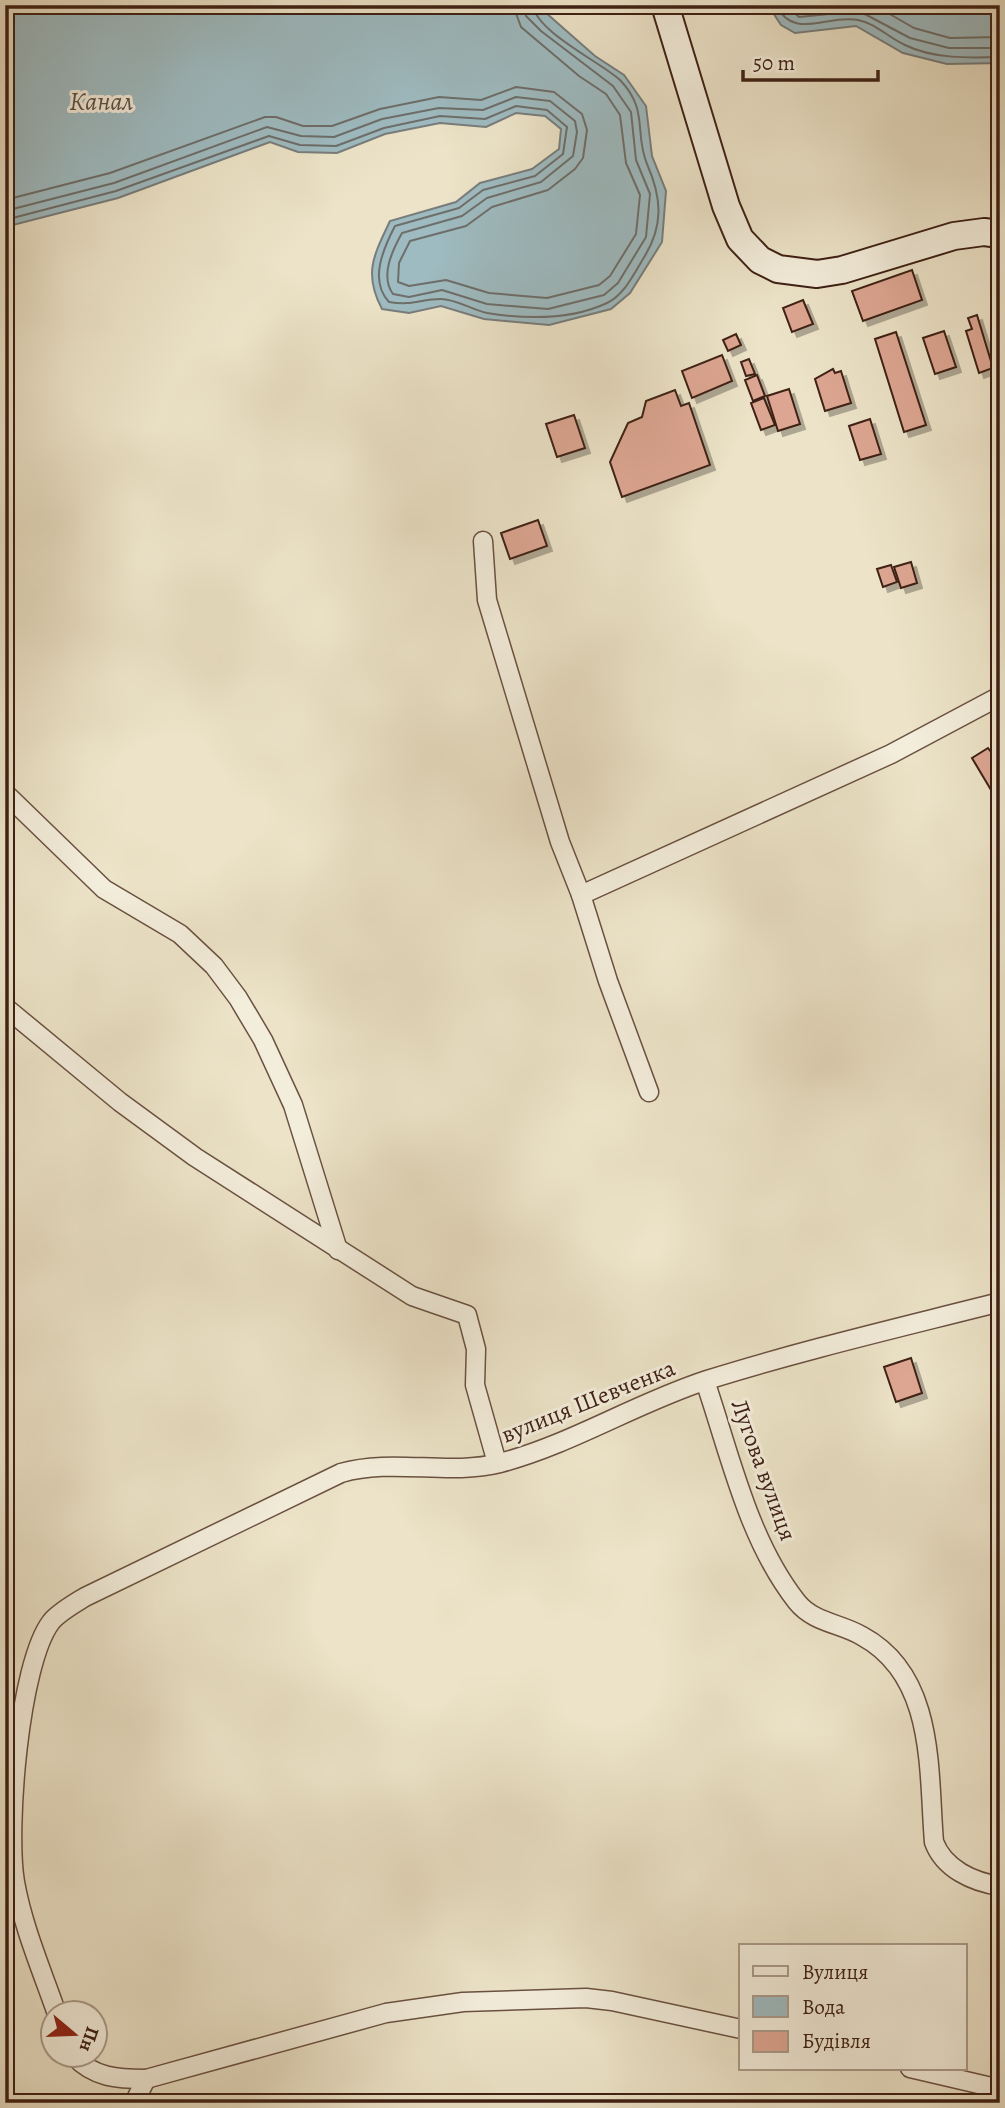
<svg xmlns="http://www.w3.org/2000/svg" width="1005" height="2108" font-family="Alegreya,serif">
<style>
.water{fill:#9ebbc1;stroke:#787d7c;stroke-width:2}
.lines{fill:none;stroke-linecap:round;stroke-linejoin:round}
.shore{stroke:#6e6e6a;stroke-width:2}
.building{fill:#dda692;stroke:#3e2014;stroke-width:2;filter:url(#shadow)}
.street-casing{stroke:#6a5141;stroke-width:21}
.secondary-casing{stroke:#3e2014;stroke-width:30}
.street{stroke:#f3eddb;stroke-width:18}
.secondary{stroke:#f3eddb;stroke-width:26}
.labels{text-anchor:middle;stroke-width:6;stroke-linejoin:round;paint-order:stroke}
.street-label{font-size:24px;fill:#3e2014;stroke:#f3eddb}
.water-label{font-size:26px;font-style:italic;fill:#5b4e48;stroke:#f3eddb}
</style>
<defs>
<filter id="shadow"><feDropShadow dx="5" dy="5" stdDeviation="0" flood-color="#0004"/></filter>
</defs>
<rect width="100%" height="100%" fill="#ece3c8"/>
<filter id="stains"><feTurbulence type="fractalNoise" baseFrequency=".00286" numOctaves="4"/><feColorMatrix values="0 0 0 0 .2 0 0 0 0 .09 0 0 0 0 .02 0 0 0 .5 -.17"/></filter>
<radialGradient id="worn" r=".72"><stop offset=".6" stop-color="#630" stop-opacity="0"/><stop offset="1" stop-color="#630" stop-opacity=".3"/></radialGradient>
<g class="water">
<path d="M 5,5 L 537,5 L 595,56 L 624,75 L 646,106 L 652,156 L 666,191 L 662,242 L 630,293 L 611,309 L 549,325 L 484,319 L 441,306 L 409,313 L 382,309 C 363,273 374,255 390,221 L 456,202 L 480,183 L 532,169 L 559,149 L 561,129 L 545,116 L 516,113 L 486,127 L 440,123 L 385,134 L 337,153 L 298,152 L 270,142 L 118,198 L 5,227 Z"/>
<path d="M 768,5 L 1000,5 L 1000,63 L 947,64 L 903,53 L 856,26 L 795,33 L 781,25 Z"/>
</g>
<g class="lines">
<g class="shore">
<path d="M 776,5 C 794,41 827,14 858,20 C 875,23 889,38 905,45 C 933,59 969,58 1000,57"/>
<path d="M 786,5 L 799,17 L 859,11 L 910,38 L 949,48 L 1000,48"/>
<path d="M 874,5 L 914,28 L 950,38 L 1000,37"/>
<path d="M 5,200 L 110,173 L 265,117 L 276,117 L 303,126 L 332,126 L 380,109 L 439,97 L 481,100 L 516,87 L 554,92 L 582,114 L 587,130 L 583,158 L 575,169 L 548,190 L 492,207 L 466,226 L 410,241 L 399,263 L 398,282 L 409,286 L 446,280 L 489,293 L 547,298 L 599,285 L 610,276 L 636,234 L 640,195 L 626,163 L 620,115 L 606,94 L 579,76 L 521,27 L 513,5"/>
<path d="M 5,211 L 114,183 L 267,127 L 301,136 L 334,137 L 382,119 L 439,108 L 483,110 L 516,97 L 550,101 L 575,121 L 577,132 L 573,156 L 541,182 L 487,198 L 462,216 L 402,233 C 392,251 380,276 393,294 L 409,297 L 442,290 L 487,304 L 548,309 L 604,295 L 618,283 L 646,237 L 650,194 L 636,160 L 631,112 L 613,86 L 541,31 L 526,16 L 524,5"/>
<path d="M 5,220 L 116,191 L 269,136 L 300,145 L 336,146 L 384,128 L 440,116 L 485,119 L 516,106 L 547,110 L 567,127 L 563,154 L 535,176 L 483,190 L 459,208 L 395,226 C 383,249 369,281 389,302 C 413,306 420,299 441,299 C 456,299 472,310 487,313 C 525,319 571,320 607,303 C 624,295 634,274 643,259 C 664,226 662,198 647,164 C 634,133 649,110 620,80 C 602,63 535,31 533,5"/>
</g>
</g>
<g class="building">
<path d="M 912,270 L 922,300 L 863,321 L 852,291 Z"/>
<path d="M 803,300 L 813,324 L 792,332 L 783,308 Z"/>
<path d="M 977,315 L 993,368 L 979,373 L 966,331 L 972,329 L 968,318 Z"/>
<path d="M 944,331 L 956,367 L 935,374 L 923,338 Z"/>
<path d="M 896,332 L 926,425 L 904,432 L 875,339 Z"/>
<path d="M 736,334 L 741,345 L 728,351 L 723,340 Z"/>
<path d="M 722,355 L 732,381 L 692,398 L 682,371 Z"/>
<path d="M 749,359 L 755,374 L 746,376 L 741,362 Z"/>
<path d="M 833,369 L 835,373 L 841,371 L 851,403 L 825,411 L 815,379 Z"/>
<path d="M 757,375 L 765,396 L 753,401 L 745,380 Z"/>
<path d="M 789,389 L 800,424 L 778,431 L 767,396 Z"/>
<path d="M 675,390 L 681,406 L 689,403 L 710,465 L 622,497 L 610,462 L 628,423 L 642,417 L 646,401 Z"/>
<path d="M 764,398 L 775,425 L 761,430 L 751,403 Z"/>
<path d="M 574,415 L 585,448 L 557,457 L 546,424 Z"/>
<path d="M 870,419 L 881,454 L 860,460 L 849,426 Z"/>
<path d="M 538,520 L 547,546 L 510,559 L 501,533 Z"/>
<path d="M 911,562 L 917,583 L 901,588 L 894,567 Z"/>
<path d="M 891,565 L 897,582 L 883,587 L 877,569 Z"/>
<path d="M 1000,747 L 1000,785 L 991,790 L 972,758 L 988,748 L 991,752 Z"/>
<path d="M 911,1358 L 922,1393 L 896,1402 L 884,1367 Z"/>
</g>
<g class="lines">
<defs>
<g id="street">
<path d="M 483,541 L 487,600 L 560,842 L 581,895"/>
<path d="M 5,793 L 104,889 L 180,934 L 214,966 L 238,998 L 263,1040 L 293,1105 L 338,1250"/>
<path d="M 5,1007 L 120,1102 L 195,1157 L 412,1296 L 467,1315 L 476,1349 L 475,1385 L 497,1463"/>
<path d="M 649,1092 L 608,981 L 581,895 L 891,754 L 1000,696"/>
<path d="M 705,1381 C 730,1454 748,1540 797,1602 C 814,1623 840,1623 862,1636 C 936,1676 928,1771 934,1842 C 944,1869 973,1882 1000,1886"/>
<path d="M 57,2014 C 42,1971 23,1927 15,1882 C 6,1830 19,1664 51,1622 C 59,1612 74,1604 85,1597 L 341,1473 C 393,1458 448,1476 500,1463 C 572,1444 636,1403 707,1380 C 803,1350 902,1327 1000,1302"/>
<path d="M 74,2056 C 94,2078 118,2079 146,2079 L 386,2013 L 463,2002 L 586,1998 L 612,2001 L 741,2029"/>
<path d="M 910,2068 L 1000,2089"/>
<path d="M 134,2103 L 146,2079"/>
</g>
<path id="secondary" d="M 665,5 L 726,206 L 740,239 L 760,260 L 778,269 L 817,274 L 842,270 L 954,236 L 984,232 L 1000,234"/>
</defs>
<use href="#street" class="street-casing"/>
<use href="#secondary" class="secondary-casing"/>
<use href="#street" class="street"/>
<use href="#secondary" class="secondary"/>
</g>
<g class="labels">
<g class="street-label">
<text transform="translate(588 1401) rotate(-22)" y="8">вулиця Шевченка</text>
<text transform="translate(764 1470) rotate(70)" y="8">Лугова вулиця</text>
</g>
<g class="water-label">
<text x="101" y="110">Канал</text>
</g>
</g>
<rect width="1005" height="2108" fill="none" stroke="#ece3c8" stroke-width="28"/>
<rect x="7" y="7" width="991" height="2094" fill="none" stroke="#3e2014" stroke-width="3.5"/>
<rect x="14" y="14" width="977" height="2080" fill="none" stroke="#3e2014" stroke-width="2"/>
<rect x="739" y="1944" width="228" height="126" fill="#f3eddb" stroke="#ab9b8b" stroke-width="2"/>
<rect x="753" y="1966" width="35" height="10" fill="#f3eddb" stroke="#ab9b8b" stroke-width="2"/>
<text x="802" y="1979" font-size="21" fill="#3e2014">Вулиця</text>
<rect x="753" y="1996" width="35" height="21" fill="#9ebbc1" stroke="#ab9b8b" stroke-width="2"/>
<text x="802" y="2014" font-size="21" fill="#3e2014">Вода</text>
<rect x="753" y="2031" width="35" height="21" fill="#dda692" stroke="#ab9b8b" stroke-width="2"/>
<text x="802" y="2048" font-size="21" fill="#3e2014">Будівля</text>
<g transform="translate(74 2034) rotate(109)"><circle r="33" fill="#f3eddb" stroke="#ab9b8b" stroke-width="2"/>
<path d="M0-5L12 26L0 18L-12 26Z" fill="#8f2418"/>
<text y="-10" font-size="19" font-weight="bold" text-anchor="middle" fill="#3e2014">Пн</text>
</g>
<path d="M743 70v10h135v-10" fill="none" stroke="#3e2014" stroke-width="3.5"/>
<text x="753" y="70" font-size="21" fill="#3e2014" stroke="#f3eddb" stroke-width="5" paint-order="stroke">50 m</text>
<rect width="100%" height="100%" filter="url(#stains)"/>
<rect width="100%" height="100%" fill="url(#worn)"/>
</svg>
